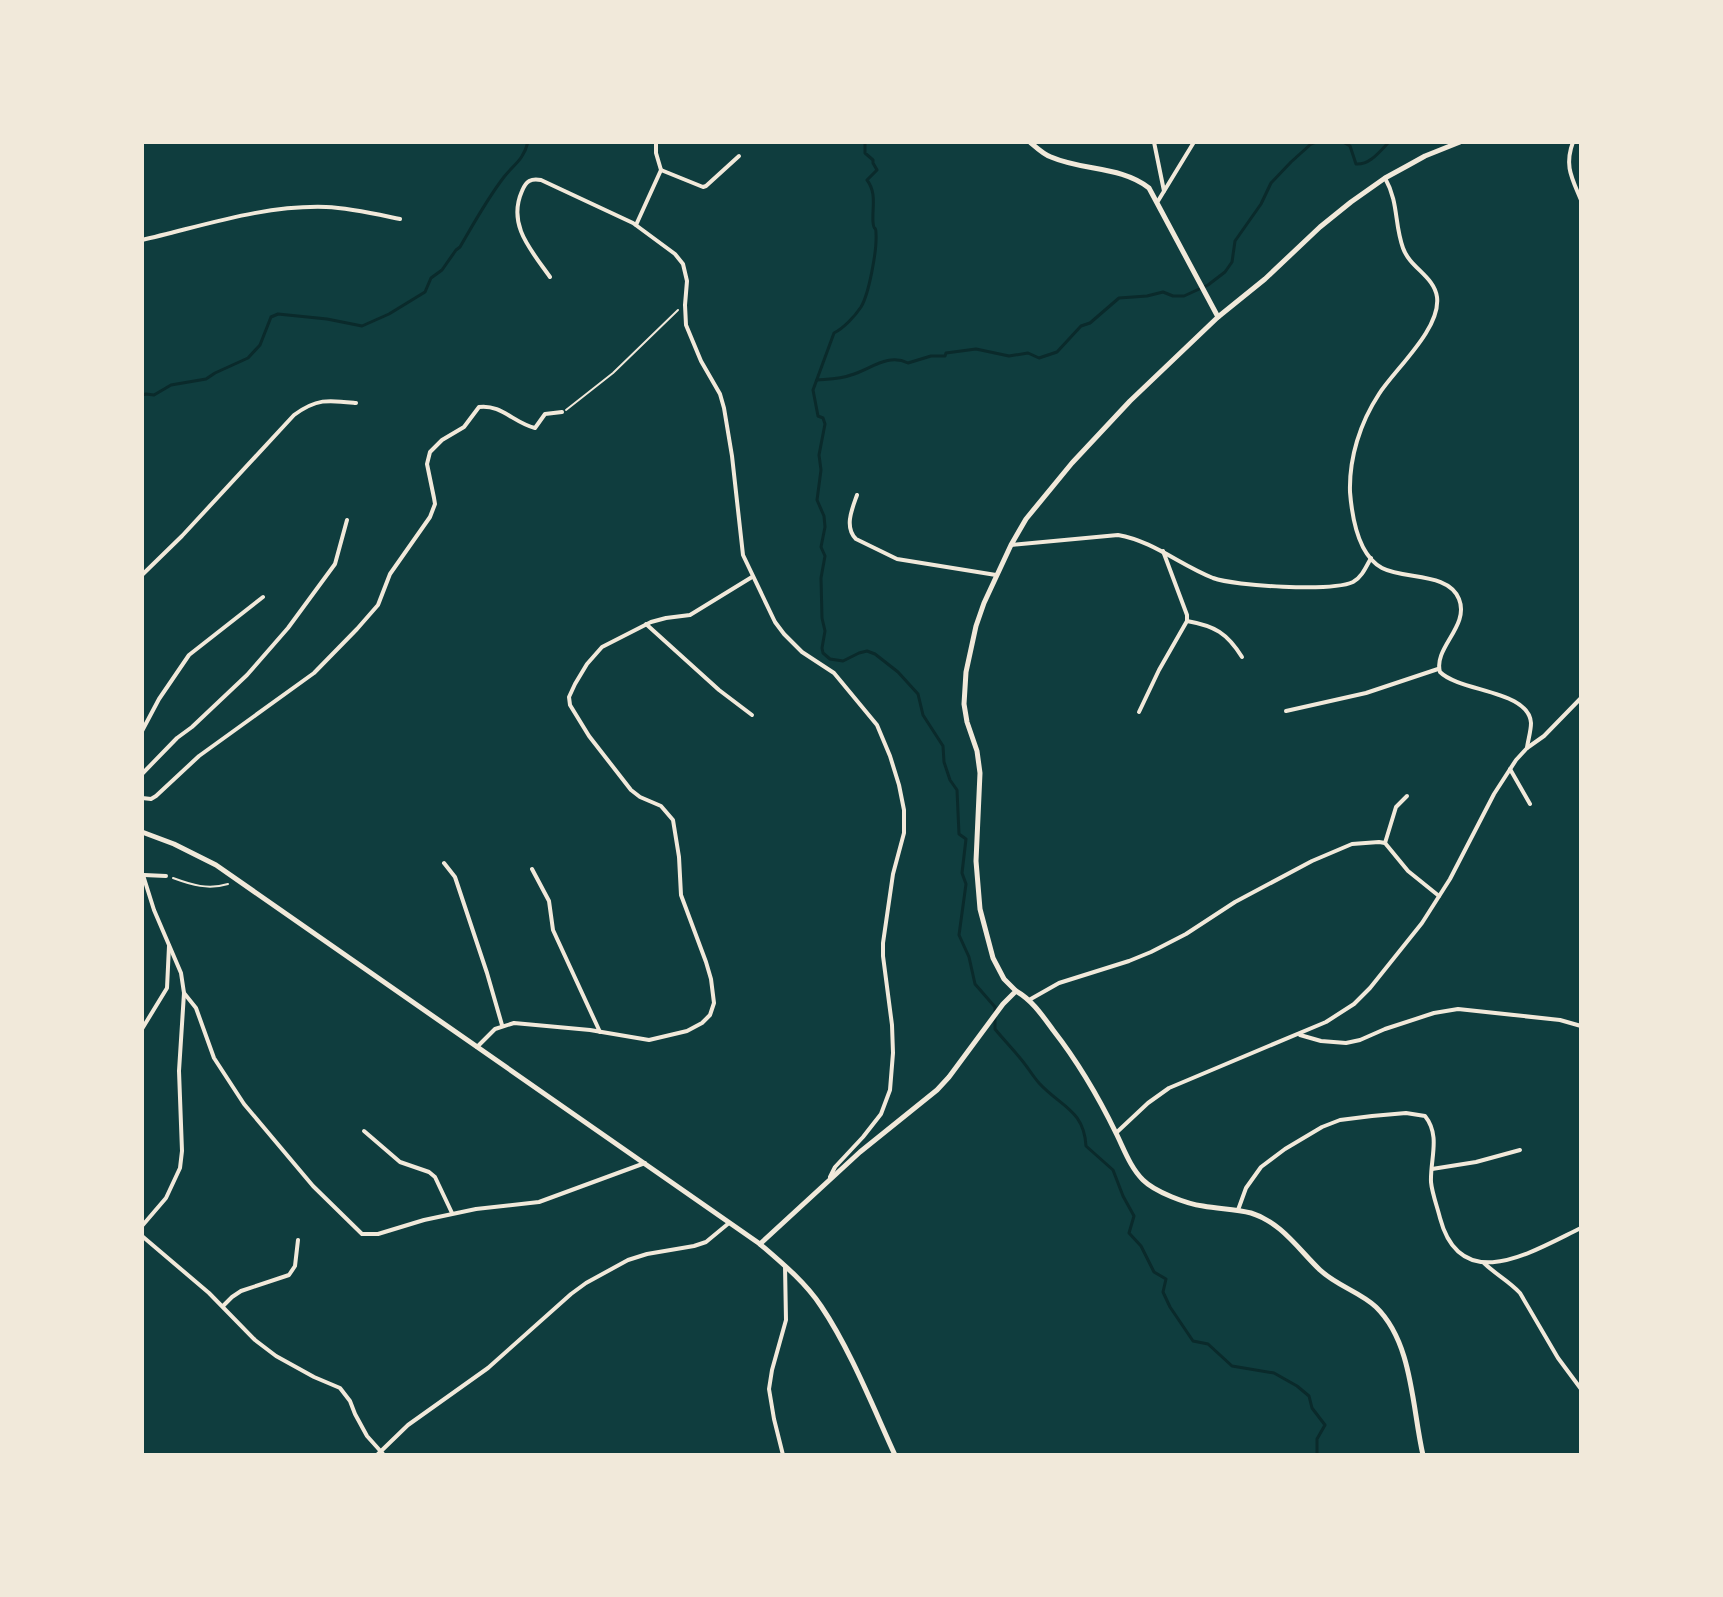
<svg xmlns="http://www.w3.org/2000/svg" width="1723" height="1597" font-family="Signika,sans-serif">
<style>
.lines{fill:none;stroke-linecap:round;stroke-linejoin:round}
.stream{stroke:#0a2a2b;stroke-width:3}
.path{stroke:#f1e9da;stroke-width:2}
.minor{stroke:#f1e9da;stroke-width:4}
.tertiary{stroke:#f1e9da;stroke-width:5}
.secondary{stroke:#f1e9da;stroke-width:5}
</style>
<rect width="100%" height="100%" fill="#0f3d3e"/>
<g class="lines">
<g class="stream">
<path d="M 865,142 L 865,153 L 873,160 L 873,163 L 877,170 L 867,180 C 877,193 872,208 873,222 C 874,233 876,224 876,234 C 877,250 869,294 861,307 C 855,316 844,328 834,333 L 813,390 L 818,416 L 823,418 L 825,424 L 819,455 L 821,470 L 817,500 L 824,516 L 825,527 L 821,547 L 825,556 L 821,578 L 822,618 L 825,631 L 822,648 L 823,653 L 830,659 L 843,661 L 859,653 L 867,651 L 875,654 L 898,672 L 918,694 L 923,715 L 943,746 L 944,762 L 950,780 L 957,790 L 959,834 L 966,839 L 962,873 L 966,884 L 959,935 L 969,957 L 975,984 L 995,1007 L 995,1029 C 1003,1039 1012,1048 1020,1058 C 1027,1066 1032,1075 1039,1083 C 1061,1107 1084,1110 1086,1146 L 1113,1170 L 1123,1196 L 1134,1216 L 1129,1233 L 1141,1246 L 1154,1272 L 1166,1279 L 1163,1292 L 1170,1307 L 1193,1341 L 1208,1344 L 1232,1366 L 1274,1373 L 1297,1386 L 1309,1396 L 1312,1408 L 1325,1425 L 1317,1439 L 1317,1455"/>
<path d="M 1343,142 L 1350,146 L 1356,164 C 1370,165 1380,151 1389,142"/>
<path d="M 817,380 C 829,379 841,379 851,375 C 871,369 888,353 908,363 L 931,356 L 945,356 L 946,353 L 976,349 L 1009,356 L 1028,353 L 1039,358 L 1057,352 L 1081,326 L 1090,323 L 1119,298 L 1147,296 L 1163,292 L 1173,296 L 1184,296 L 1208,285 L 1225,272 L 1232,262 L 1235,241 L 1261,204 L 1271,183 L 1291,162 L 1311,144 L 1316,142"/>
<path d="M 142,395 L 146,394 L 154,395 L 171,385 L 206,379 L 215,373 L 248,358 L 260,345 L 271,317 L 278,314 L 327,319 L 362,326 L 389,314 L 425,292 L 431,278 L 442,270 L 456,250 L 460,247 C 474,223 487,199 504,177 C 514,164 523,161 528,142"/>
</g>
<g class="path">
<path d="M 566,410 L 613,373 L 678,310"/>
<path d="M 173,878 C 192,885 208,890 228,884"/>
</g>
<g class="minor">
<path d="M 1154,142 L 1164,191"/>
<path d="M 1573,142 C 1564,166 1572,178 1581,200"/>
<path d="M 661,170 L 703,187 L 706,186 L 739,156"/>
<path d="M 1385,178 C 1399,203 1394,223 1403,248 C 1410,268 1434,276 1437,297 C 1441,329 1395,369 1379,394 C 1360,423 1349,458 1350,492 C 1352,517 1358,555 1382,568 C 1405,580 1448,572 1459,599 C 1470,626 1433,648 1440,672 C 1460,692 1529,690 1531,723 C 1531,731 1528,740 1527,748"/>
<path d="M 1158,201 L 1194,142"/>
<path d="M 636,225 L 661,170 L 656,153 L 656,142"/>
<path d="M 142,240 C 203,226 262,205 326,207 C 351,208 376,214 400,219"/>
<path d="M 550,277 C 531,250 507,225 522,191 C 526,181 531,178 541,180 L 633,223 L 675,254 L 683,264 L 687,281 L 685,305 L 686,325 L 701,361 L 720,394 L 724,408 L 732,456 L 743,555 L 775,622 L 784,634 L 802,652 L 834,673 L 877,725 L 890,756 L 899,785 L 904,810 L 904,833 L 893,874 L 883,943 L 883,956 L 892,1025 L 893,1053 L 890,1090 L 881,1114 L 863,1137 L 835,1167 L 830,1177"/>
<path d="M 857,495 C 852,509 844,527 856,539 L 897,559 L 996,575"/>
<path d="M 1011,545 L 1118,535 C 1153,541 1180,565 1213,578 C 1235,586 1331,592 1353,582 C 1362,577 1366,567 1371,558"/>
<path d="M 142,575 L 182,536 L 294,415 C 317,398 329,400 356,403"/>
<path d="M 1187,621 C 1215,626 1227,633 1242,657"/>
<path d="M 646,624 L 719,690 L 752,715"/>
<path d="M 1286,711 L 1366,693 L 1438,669"/>
<path d="M 1139,712 L 1159,670 L 1187,621 L 1187,615 L 1163,551"/>
<path d="M 142,731 L 159,699 L 189,655 L 263,597"/>
<path d="M 1510,769 L 1530,804"/>
<path d="M 142,774 L 177,738 L 192,727 L 247,675 L 288,628 L 335,564 L 347,520"/>
<path d="M 142,798 L 151,799 L 156,796 L 199,756 L 314,673 L 357,629 L 378,605 L 390,574 L 430,517 L 435,504 L 434,498 L 427,464 L 430,452 L 442,440 L 464,427 L 479,407 C 501,404 514,423 535,428 L 545,414 L 562,412"/>
<path d="M 1385,843 L 1396,807 L 1407,796"/>
<path d="M 444,863 L 455,877 L 487,973 L 502,1025"/>
<path d="M 532,869 L 549,901 L 553,930 L 600,1032"/>
<path d="M 144,875 L 166,876"/>
<path d="M 184,993 L 196,1008 L 214,1058 L 244,1104 L 313,1186 L 362,1234 L 378,1234 L 424,1220 L 476,1209 L 539,1202 L 645,1163"/>
<path d="M 1029,1000 L 1059,983 L 1129,961 L 1151,952 L 1186,934 L 1235,902 L 1312,861 L 1352,844 L 1379,842 L 1385,843 L 1408,871 L 1439,896"/>
<path d="M 142,1029 L 167,988 L 169,946"/>
<path d="M 1300,1035 L 1321,1041 L 1346,1043 L 1360,1040 L 1385,1029 L 1434,1013 L 1458,1009 L 1560,1020 L 1581,1026"/>
<path d="M 477,1047 L 495,1029 L 514,1023 L 590,1030 L 649,1040 L 687,1031 L 702,1023 L 710,1015 L 714,1003 L 711,979 L 706,962 L 681,895 L 679,857 L 673,820 L 661,806 L 640,797 L 631,790 L 589,736 L 570,705 L 569,697 L 575,684 L 587,664 L 602,647 L 651,622 L 666,618 L 690,615 L 752,577"/>
<path d="M 364,1131 L 400,1162 L 429,1172 L 435,1177 L 452,1213"/>
<path d="M 1116,1133 L 1148,1103 L 1169,1088 L 1326,1022 L 1354,1004 L 1370,988 L 1422,923 L 1450,879 L 1494,794 L 1516,760 L 1527,748 L 1544,736 L 1581,698"/>
<path d="M 1432,1169 L 1476,1162 L 1520,1150"/>
<path d="M 1238,1210 L 1246,1188 L 1261,1167 L 1285,1149 L 1322,1127 L 1340,1120 L 1372,1116 L 1406,1113 L 1425,1116 C 1441,1136 1430,1159 1431,1182 C 1432,1193 1437,1206 1440,1218 C 1461,1297 1533,1251 1581,1228"/>
<path d="M 142,1226 L 166,1198 L 180,1168 L 182,1151 L 179,1071 L 184,993 L 181,973 L 154,910 L 143,875"/>
<path d="M 142,1236 L 209,1293 L 255,1340 L 276,1356 L 314,1377 L 340,1388 L 350,1401 L 355,1414 L 367,1436 L 384,1455"/>
<path d="M 1484,1263 C 1495,1274 1509,1281 1520,1293 L 1558,1358 L 1581,1389"/>
<path d="M 223,1306 L 232,1297 L 241,1291 L 289,1275 L 295,1266 L 298,1240"/>
<path d="M 377,1455 L 408,1425 L 488,1368 L 571,1294 L 586,1283 L 628,1260 L 647,1254 L 694,1246 L 706,1242 L 729,1223"/>
<path d="M 783,1455 L 774,1419 L 769,1389 L 772,1370 L 786,1320 L 785,1266"/>
</g>
<g class="tertiary">
<path d="M 1030,142 C 1037,148 1043,154 1051,157 C 1083,171 1121,166 1149,188 L 1218,317"/>
<path d="M 1016,991 C 1032,1000 1042,1015 1053,1030 C 1078,1062 1098,1096 1116,1133 C 1124,1149 1130,1167 1143,1180 C 1155,1192 1187,1204 1203,1206 C 1220,1209 1235,1209 1251,1213 C 1281,1222 1299,1250 1320,1270 C 1337,1286 1360,1292 1376,1307 C 1413,1343 1412,1408 1423,1455"/>
<path d="M 760,1244 L 860,1152 L 937,1090 L 949,1077 L 1003,1004 L 1016,991 L 1004,979 L 993,958 L 980,909 L 976,861 L 980,773 L 977,751 L 967,722 L 964,704 L 966,672 L 976,626 L 984,603 L 1011,545 L 1026,519 L 1072,463 L 1130,401 L 1218,317 L 1265,279 L 1320,227 L 1351,202 L 1385,178 L 1407,166 L 1425,156 L 1460,142"/>
</g>
<path class="secondary" d="M 142,832 L 174,844 L 216,865 L 760,1244 C 782,1263 805,1282 821,1306 C 850,1349 873,1407 895,1455"/>
</g>
<rect width="1723" height="1597" fill="none" stroke="#f1e9da" stroke-width="288"/>
</svg>
